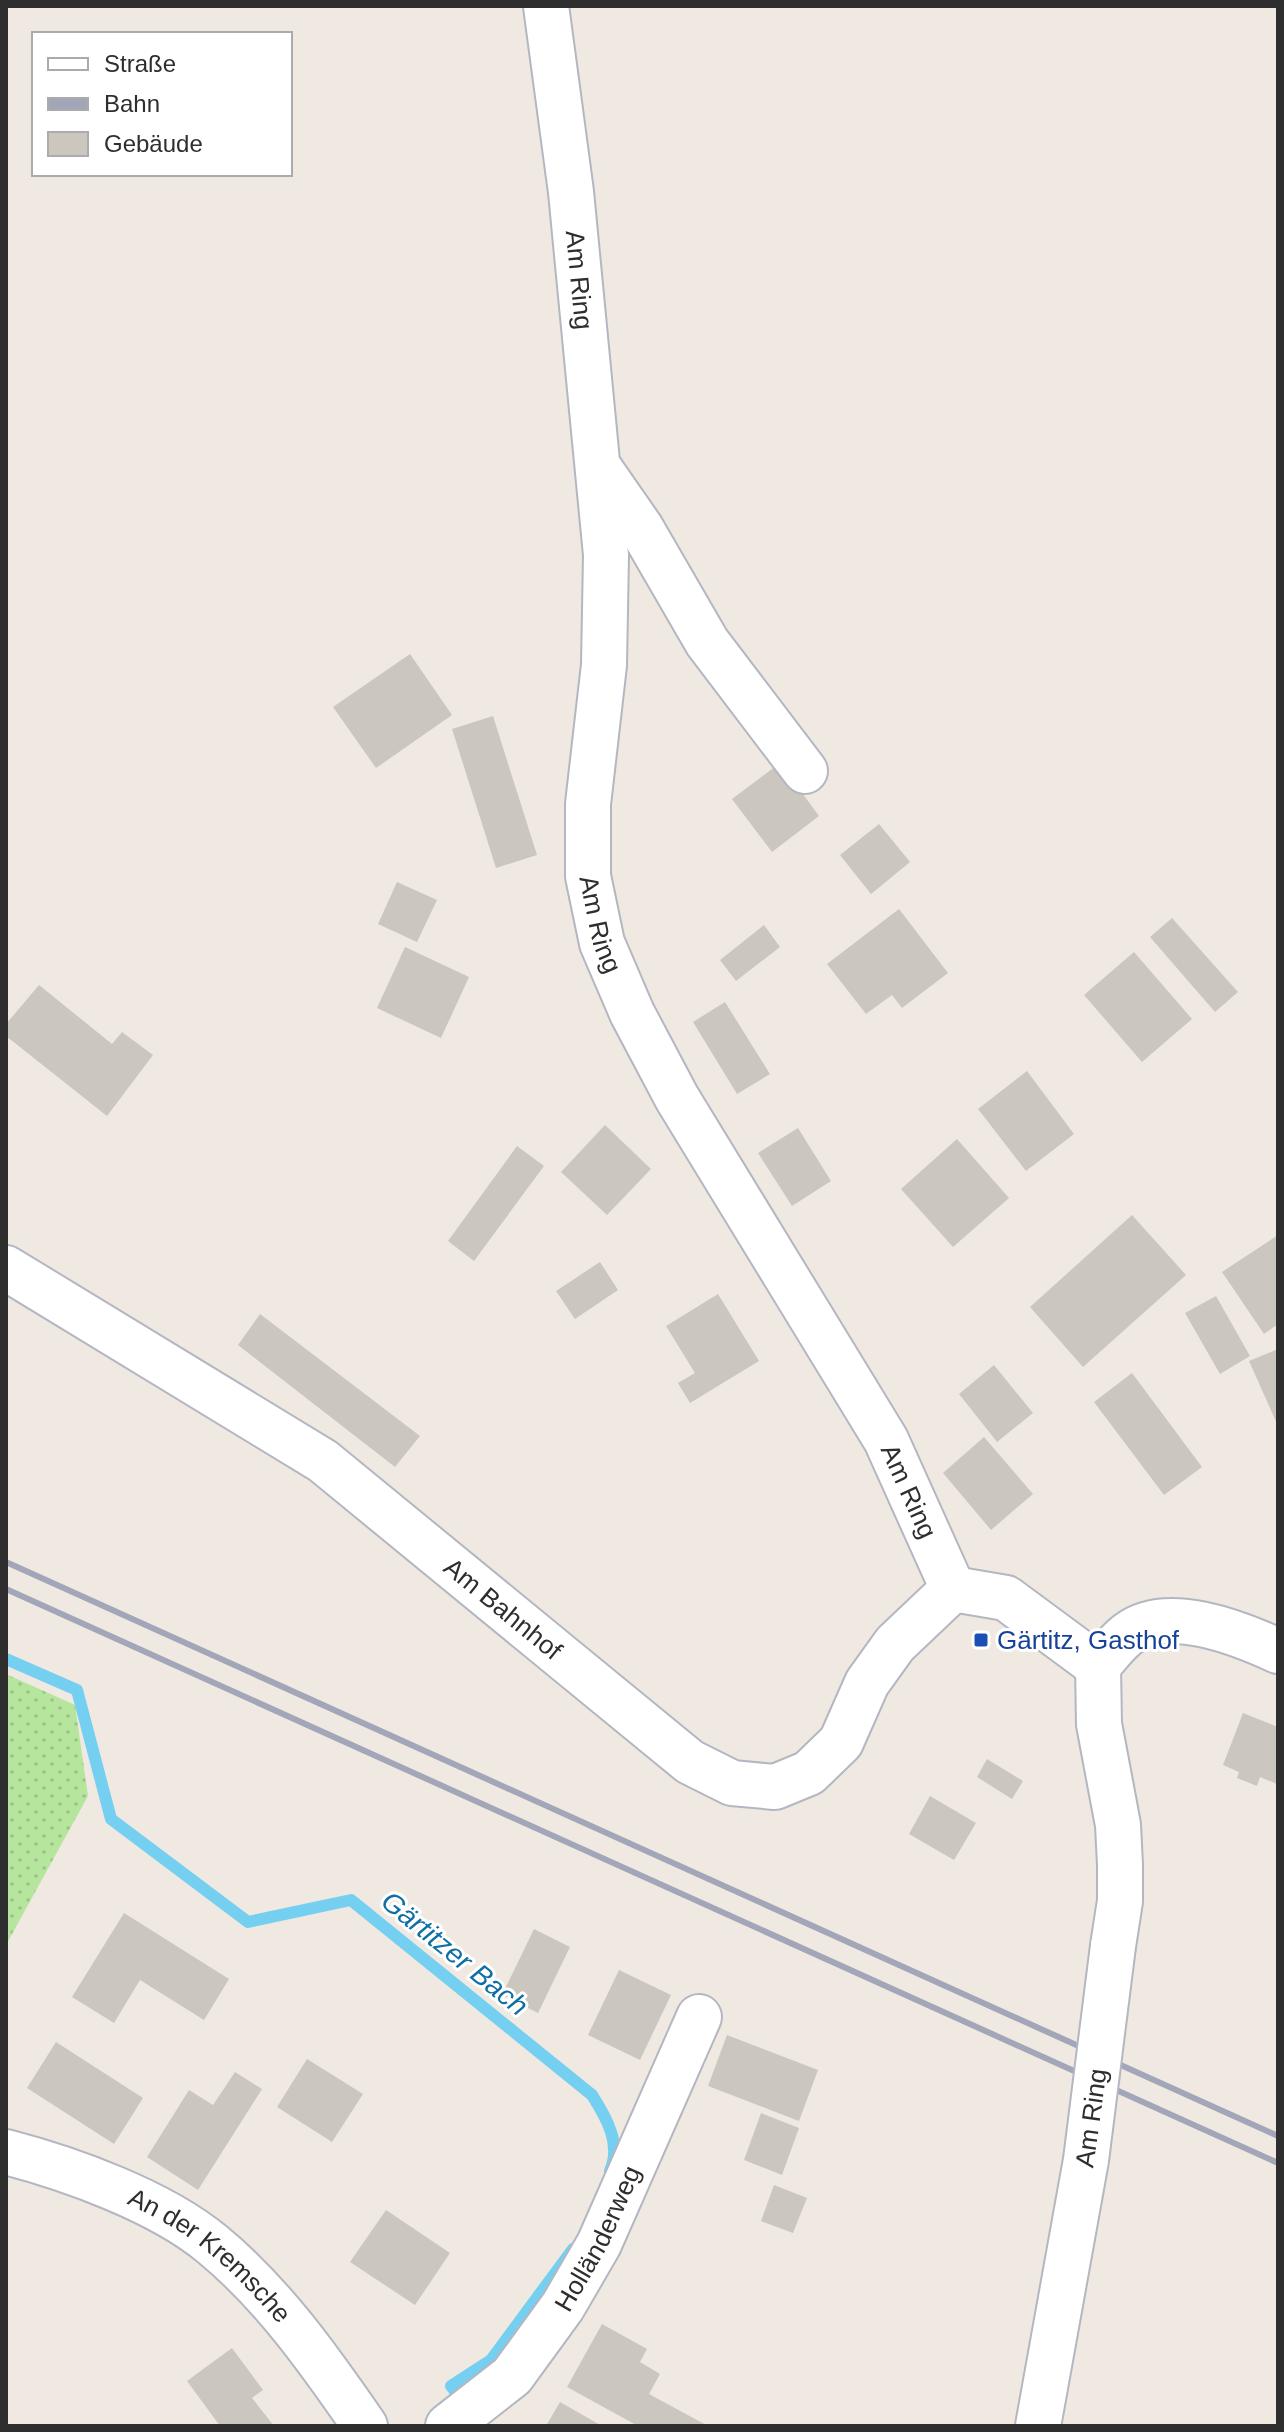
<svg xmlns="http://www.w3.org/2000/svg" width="1284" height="2432" font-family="Helvetica,sans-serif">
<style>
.grass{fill:url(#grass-dots)}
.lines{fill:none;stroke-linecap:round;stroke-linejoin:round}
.stream{stroke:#75cff0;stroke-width:12}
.building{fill:#cbc7bf}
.minor-casing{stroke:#b4b7c1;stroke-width:48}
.minor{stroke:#fff;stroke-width:44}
.rail{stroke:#a3a6b8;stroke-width:6}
.minor-bridge-casing{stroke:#b4b7c1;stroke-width:48;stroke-linecap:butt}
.minor-bridge{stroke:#fff;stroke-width:44}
.transit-dot{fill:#1a4fb4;stroke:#fff;stroke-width:3}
.labels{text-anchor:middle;stroke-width:6;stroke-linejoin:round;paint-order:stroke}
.street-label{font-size:26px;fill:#2e2e2e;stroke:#fff}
.transit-label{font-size:26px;fill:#164399;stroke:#fff;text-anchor:start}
.water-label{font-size:28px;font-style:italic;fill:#0d6fa3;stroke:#fff}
</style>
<defs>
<pattern id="grass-dots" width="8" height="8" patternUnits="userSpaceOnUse" patternTransform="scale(2)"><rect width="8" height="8" fill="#b6e59e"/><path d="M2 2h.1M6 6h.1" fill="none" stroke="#9dc588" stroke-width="1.8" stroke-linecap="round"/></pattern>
</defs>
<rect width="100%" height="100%" fill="#efe9e1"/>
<path class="grass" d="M 6,1674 L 75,1705 L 88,1796 L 6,1945 Z"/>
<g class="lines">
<g class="stream">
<path d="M 6,1659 L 77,1690 L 111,1819 L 248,1922 L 351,1900 L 592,2095 C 606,2117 622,2144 610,2171"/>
<path d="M 466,2405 L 451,2386 L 491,2360 L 573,2249"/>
</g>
</g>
<g class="building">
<path d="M 410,654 L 452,715 L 376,768 L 333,707 Z"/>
<path d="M 493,716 L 537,855 L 496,868 L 452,729 Z"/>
<path d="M 780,763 L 819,816 L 772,852 L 732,799 Z"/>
<path d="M 879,824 L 910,862 L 871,894 L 840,855 Z"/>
<path d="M 397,882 L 437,900 L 417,942 L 378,924 Z"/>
<path d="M 899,909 L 948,973 L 902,1008 L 892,995 L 866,1014 L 827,964 Z"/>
<path d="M 1172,918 L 1238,992 L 1215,1012 L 1150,937 Z"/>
<path d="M 764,925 L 780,947 L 736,981 L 720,960 Z"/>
<path d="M 405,947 L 469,977 L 441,1038 L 377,1008 Z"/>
<path d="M 1134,952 L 1192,1019 L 1142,1062 L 1084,995 Z"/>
<path d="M 39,985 L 112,1044 L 122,1032 L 153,1055 L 107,1116 L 6,1036 L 6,1024 Z"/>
<path d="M 725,1002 L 770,1074 L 737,1094 L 693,1022 Z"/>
<path d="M 1027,1071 L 1074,1134 L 1026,1171 L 978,1109 Z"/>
<path d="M 605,1125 L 651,1169 L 607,1215 L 561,1172 Z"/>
<path d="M 798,1128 L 831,1181 L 792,1206 L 758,1153 Z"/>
<path d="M 957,1139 L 1009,1198 L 953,1247 L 901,1189 Z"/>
<path d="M 517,1146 L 544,1166 L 474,1261 L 448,1241 Z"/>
<path d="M 1132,1215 L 1186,1275 L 1083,1367 L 1030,1307 Z"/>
<path d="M 1278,1235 L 1278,1324 L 1264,1334 L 1222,1272 Z"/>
<path d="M 600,1262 L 618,1290 L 575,1319 L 556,1291 Z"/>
<path d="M 718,1294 L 759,1361 L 690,1403 L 678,1383 L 695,1373 L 666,1326 Z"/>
<path d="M 1216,1296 L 1250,1356 L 1220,1374 L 1185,1313 Z"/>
<path d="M 260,1314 L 420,1436 L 395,1467 L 238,1345 Z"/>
<path d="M 1278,1349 L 1278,1426 L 1249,1361 Z"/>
<path d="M 994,1365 L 1033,1413 L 997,1442 L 959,1394 Z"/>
<path d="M 1132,1373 L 1202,1467 L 1164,1495 L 1094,1402 Z"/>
<path d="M 984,1437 L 1033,1494 L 991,1530 L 943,1473 Z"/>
<path d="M 1243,1713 L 1278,1727 L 1277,1784 L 1260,1777 L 1257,1786 L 1237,1778 L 1239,1772 L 1223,1765 Z"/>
<path d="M 987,1759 L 1023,1781 L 1012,1799 L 977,1777 Z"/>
<path d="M 930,1796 L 976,1823 L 954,1860 L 909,1834 Z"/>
<path d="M 124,1913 L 229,1979 L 204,2020 L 140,1980 L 114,2023 L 72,1997 Z"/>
<path d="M 534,1929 L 570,1947 L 538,2013 L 502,1995 Z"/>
<path d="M 619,1970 L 671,1995 L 640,2060 L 588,2035 Z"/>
<path d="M 727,2035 L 818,2070 L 799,2121 L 708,2086 Z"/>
<path d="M 56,2042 L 143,2098 L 114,2144 L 27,2088 Z"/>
<path d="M 307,2059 L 363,2094 L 332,2142 L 277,2107 Z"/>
<path d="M 235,2072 L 262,2089 L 198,2190 L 147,2157 L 189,2090 L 213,2105 Z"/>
<path d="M 761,2113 L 799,2128 L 782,2175 L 744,2160 Z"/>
<path d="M 774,2185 L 807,2198 L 793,2233 L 761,2221 Z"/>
<path d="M 386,2210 L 450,2253 L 415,2305 L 350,2262 Z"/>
<path d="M 602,2324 L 647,2349 L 640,2362 L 660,2374 L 649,2394 L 708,2426 L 638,2426 L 567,2387 Z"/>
<path d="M 232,2348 L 263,2390 L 252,2398 L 274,2426 L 220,2426 L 187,2381 Z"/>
<path d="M 560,2402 L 602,2426 L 546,2426 Z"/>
</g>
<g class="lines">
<defs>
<g id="minor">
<path id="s1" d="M 546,6 L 571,192 L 606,555 L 604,665 L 588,804 L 588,876 L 602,943 L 632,1013 L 677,1098 L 886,1440 L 953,1589"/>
<path d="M 600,469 L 641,528 L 707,642 L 805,771"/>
<path id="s2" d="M 6,1268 L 323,1461 L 690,1762 L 732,1783 L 775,1787 L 809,1773 L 841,1742 L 867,1683 L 895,1644 L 953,1589"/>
<path d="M 953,1589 L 1006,1598 L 1098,1666"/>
<path d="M 1113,1946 L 1120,1901 L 1120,1865 L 1118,1825 L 1099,1724 L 1098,1666 C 1107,1656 1117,1642 1128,1634 C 1167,1604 1239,1633 1278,1651"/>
<path id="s3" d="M 6,2152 C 71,2169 160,2201 212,2244 C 273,2294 320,2361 365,2426"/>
<path id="s4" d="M 448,2426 L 512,2376 L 563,2306 L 599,2244 L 699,2017"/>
<path d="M 1038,2426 L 1086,2160"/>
</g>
</defs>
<use href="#minor" class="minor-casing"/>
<use href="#minor" class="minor"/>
<g class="rail">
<path d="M 6,1562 L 1278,2136"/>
<path d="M 6,1589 L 1278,2163"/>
</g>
<defs>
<path id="minor-bridge" d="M 1086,2160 L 1113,1946"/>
</defs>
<use href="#minor-bridge" class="minor-bridge-casing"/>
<use href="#minor-bridge" class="minor-bridge"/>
</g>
<rect class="transit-dot" x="973" y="1632" width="16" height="16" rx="4"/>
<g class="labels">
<g class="street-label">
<text dy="9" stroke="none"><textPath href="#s1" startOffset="276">Am Ring</textPath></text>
<text dy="9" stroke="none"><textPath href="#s1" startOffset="924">Am Ring</textPath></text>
<text dy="9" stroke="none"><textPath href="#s1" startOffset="1572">Am Ring</textPath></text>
<text dy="9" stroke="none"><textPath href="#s2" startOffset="604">Am Bahnhof</textPath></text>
<text transform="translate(1091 2118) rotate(-82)" y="9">Am Ring</text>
<text dy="9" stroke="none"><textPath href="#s4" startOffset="244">Holländerweg</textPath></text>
<text dy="9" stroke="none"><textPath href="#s3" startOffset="232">An der Kremsche</textPath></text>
</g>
<g class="transit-label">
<text x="997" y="1649">Gärtitz, Gasthof</text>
</g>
<g class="water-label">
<text transform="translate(455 1953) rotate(39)" y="10">Gärtitzer Bach</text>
</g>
</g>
<rect width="1284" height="2432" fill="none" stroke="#2e2e2e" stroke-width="16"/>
<rect x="32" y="32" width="260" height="144" fill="#ffffff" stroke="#ababab" stroke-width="2"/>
<rect x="48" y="58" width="40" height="12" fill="#ffffff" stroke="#ababab" stroke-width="2"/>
<text x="104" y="72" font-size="24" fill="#2e2e2e">Straße</text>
<rect x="48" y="98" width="40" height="12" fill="#a3a6b8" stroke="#ababab" stroke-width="2"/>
<text x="104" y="112" font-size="24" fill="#2e2e2e">Bahn</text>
<rect x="48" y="132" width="40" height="24" fill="#cbc7bf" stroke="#ababab" stroke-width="2"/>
<text x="104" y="152" font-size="24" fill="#2e2e2e">Gebäude</text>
</svg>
